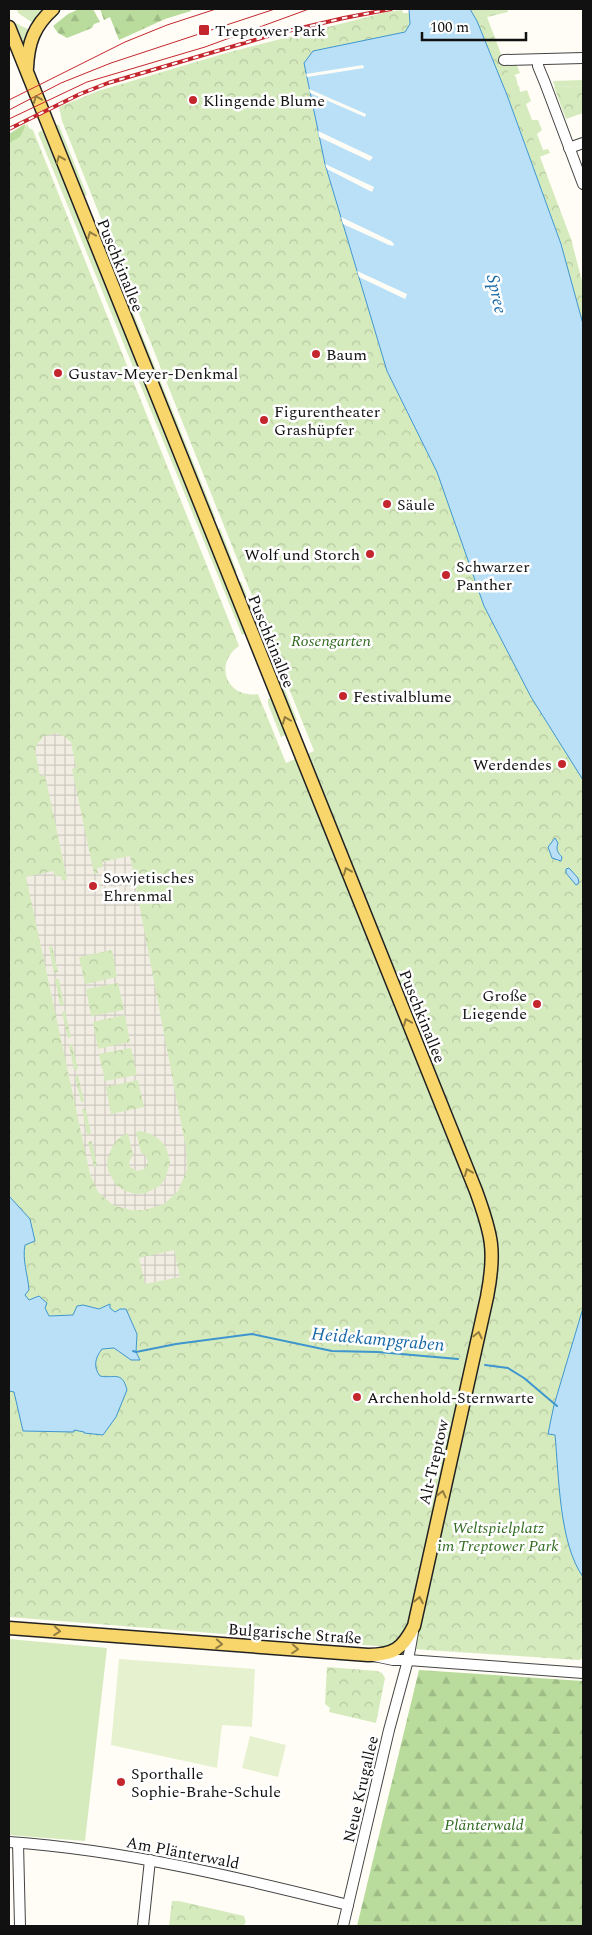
<svg xmlns="http://www.w3.org/2000/svg" width="592" height="1935" font-family="Spectral,serif">
<style>
.grass{fill:#d5ebbd}
.forest{fill:url(#forest-firs)}
.park{fill:url(#park-crowns)}
.pitch{fill:#e6f2cf}
.plaza{fill:url(#plaza-grid);fill-rule:evenodd}
.water{fill:#b9e0f7;stroke:#3f96cf}
.pier{fill:#fffdf5}
.lines{fill:none;stroke-linecap:round;stroke-linejoin:round}
.stream{stroke:#3f96cf;stroke-width:2}
.minor-casing{stroke:#444;stroke-width:12}
.major-casing{stroke:#222;stroke-width:15}
.minor{stroke:#fff;stroke-width:10}
.major{stroke:#f9d66b;stroke-width:12}
.tram{stroke:#c4262e;stroke-width:1}
.rail-casing{stroke:#c4262e;stroke-width:4}
.rail{stroke:#fff;stroke-width:2;stroke-dasharray:5.5;stroke-linecap:butt}
.oneway{stroke:#917d42}
.poi-dot{fill:#c4262e;stroke:#fff;stroke-width:2}
.labels{text-anchor:middle;stroke-width:5;stroke-linejoin:round;paint-order:stroke}
.poi-label{font-size:16px;fill:#111;stroke:#fff;text-anchor:start}
.street-label{font-size:16px;fill:#111;stroke:#fff}
.park-label{font-size:16px;font-style:italic;fill:#2f6b1f;stroke:#fff}
.water-label{font-size:18px;font-style:italic;fill:#1768a6;stroke:#fff}
</style>
<defs>
<pattern id="forest-firs" width="22" height="20" patternUnits="userSpaceOnUse" patternTransform="scale(1.25)"><rect width="22" height="20" fill="#b9dc9c"/><path d="M5 1l3.5 6h-7zM16 11l3.5 6h-7z" fill="#9ebc85"/></pattern>
<pattern id="park-crowns" width="20" height="18" patternUnits="userSpaceOnUse" patternTransform="scale(1.25)"><rect width="20" height="18" fill="#d5ebbd"/><path d="M2 6a3 3 0 1 1 6 0M12 15a3 3 0 1 1 6 0" fill="none" stroke="#b6c8a1"/></pattern>
<pattern id="plaza-grid" width="8" height="8" patternUnits="userSpaceOnUse" patternTransform="scale(1.25)"><rect width="8" height="8" fill="#f1ede2"/><path d="M0 4h8M4 0v8" fill="none" stroke="#cecac1"/></pattern>
</defs>
<rect width="100%" height="100%" fill="#fffdf5"/>
<g class="grass">
<path d="M 17,9 L 46,9 L 33,23 L 18,13 Z"/>
<path d="M 13,22 L 30,30 L 24,49 L 22,49 Z"/>
<path d="M 504,63 L 516,63 L 520,73 L 514,75 L 516,77 L 518,86 L 519,86 L 520,92 L 527,90 L 531,101 L 526,104 L 532,120 L 538,120 L 542,130 L 537,134 L 543,150 L 548,149 L 550,153 L 539,157 Z"/>
<path d="M 583,80 L 583,86 L 555,87 L 553,81 Z"/>
<path d="M 54,124 L 59,125 L 87,195 L 84,196 L 82,192 Z"/>
<path d="M 42,130 L 74,205 L 246,633 L 242,635 L 38,133 Z"/>
<path d="M 110,258 L 111,258 L 126,293 L 121,294 Z"/>
<path d="M 130,305 L 216,519 L 211,520 L 126,306 Z"/>
<path d="M 220,528 L 237,572 L 232,572 L 216,531 Z"/>
<path d="M 241,581 L 261,631 L 257,633 L 237,584 Z"/>
<path d="M 281,680 L 297,720 L 292,722 L 276,682 Z"/>
<path d="M 272,697 L 287,734 L 281,737 L 268,704 L 268,699 Z"/>
<path d="M 9,1639 L 107,1648 L 85,1841 L 9,1835 Z"/>
</g>
<g class="forest">
<path d="M 79,9 L 93,9 L 100,22 L 94,24 L 92,28 L 67,38 L 58,33 L 53,26 L 68,14 Z"/>
<path d="M 100,9 L 190,9 L 191,11 L 165,19 L 119,40 L 110,17 L 104,20 Z"/>
<path d="M 25,124 C 26,134 16,141 9,147 L 9,134 Z"/>
<path d="M 419,1670 L 583,1681 L 583,1926 L 357,1926 Z"/>
</g>
<g class="park">
<path d="M 470,9 L 507,9 L 508,12 L 487,17 L 571,239 L 583,285 L 583,324 L 561,244 L 507,95 L 477,21 Z"/>
<path d="M 402,10 L 403,13 L 409,13 L 410,26 L 405,32 L 306,74 L 325,164 L 387,371 L 437,472 L 531,697 L 583,780 L 583,1308 L 554,1405 L 548,1434 L 555,1435 L 563,1516 L 571,1549 L 583,1577 L 583,1658 L 579,1660 L 427,1650 L 9,1617 L 9,143 L 20,137 L 27,123 L 29,128 L 33,130 L 239,646 C 213,664 227,699 258,694 L 286,763 L 314,751 L 62,121 L 59,107 L 98,91 L 226,53 L 387,12 Z"/>
<path d="M 583,86 L 583,113 L 566,119 L 554,87 Z"/>
<path d="M 327,1667 L 377,1671 L 382,1673 L 385,1678 L 376,1723 L 329,1712 L 330,1708 L 325,1704 Z"/>
<path d="M 172,1901 L 179,1901 L 244,1916 L 246,1923 L 244,1924 L 245,1926 L 169,1926 Z"/>
</g>
<g class="pitch">
<path d="M 119,1659 L 255,1669 L 252,1727 L 222,1725 L 217,1768 L 111,1745 Z"/>
<path d="M 250,1736 L 286,1745 L 278,1777 L 242,1768 Z"/>
</g>
<g class="plaza">
<path d="M 57,733 L 65,737 L 71,742 L 76,768 L 72,769 L 94,874 L 98,873 L 97,868 L 103,867 L 102,862 L 130,856 L 186,1149 L 187,1170 L 178,1191 L 164,1204 L 145,1210 L 131,1210 L 113,1205 L 98,1192 L 90,1174 L 26,877 L 53,871 L 55,876 L 61,875 L 62,881 L 67,879 L 45,775 L 40,776 L 35,750 L 37,744 L 44,736 ZM 52,946 L 58,972 L 54,973 L 49,947 ZM 112,950 L 117,977 L 85,984 L 79,957 ZM 55,979 L 59,979 L 64,1005 L 60,1005 ZM 118,983 L 124,1010 L 91,1016 L 86,989 ZM 65,1011 L 71,1037 L 68,1038 L 62,1012 ZM 125,1015 L 130,1042 L 98,1049 L 93,1022 ZM 72,1044 L 78,1069 L 74,1070 L 69,1045 ZM 131,1048 L 137,1075 L 105,1081 L 99,1054 ZM 78,1075 L 84,1101 L 81,1102 L 75,1077 ZM 138,1080 L 144,1107 L 111,1114 L 106,1087 ZM 82,1109 L 86,1109 L 91,1134 L 87,1135 ZM 140,1131 L 151,1134 L 159,1139 L 166,1147 L 170,1162 L 166,1177 L 160,1186 L 146,1193 L 136,1194 L 125,1191 L 116,1185 L 108,1171 L 107,1160 L 113,1145 L 120,1137 L 128,1133 L 133,1155 L 129,1162 L 130,1167 L 137,1171 L 145,1169 L 148,1161 L 145,1155 L 141,1153 L 136,1132 ZM 92,1141 L 97,1166 L 94,1167 L 88,1142 Z"/>
<path d="M 174,1250 L 180,1277 L 145,1284 L 139,1258 Z"/>
</g>
<g class="water">
<path d="M 409,9 L 470,9 L 477,21 L 507,95 L 561,244 L 583,324 L 583,780 L 531,697 L 484,606 L 437,472 L 387,371 L 325,164 L 304,63 L 313,51 L 405,32 L 410,24 Z"/>
<path d="M 555,838 L 558,843 C 556,849 557,852 562,857 L 561,861 L 552,858 L 548,847 Z"/>
<path d="M 569,868 L 578,878 L 579,883 L 576,885 L 566,873 L 566,869 Z"/>
<path d="M 9,1196 L 30,1219 L 35,1241 L 25,1245 C 22,1260 28,1275 29,1290 L 25,1295 L 29,1300 L 39,1296 L 47,1303 L 45,1308 L 49,1316 L 73,1315 L 77,1306 L 83,1305 L 99,1309 L 110,1304 L 110,1308 L 115,1312 L 120,1309 L 126,1309 L 137,1334 L 136,1352 L 140,1360 L 131,1360 L 114,1348 L 102,1349 C 95,1358 93,1367 100,1376 C 114,1379 122,1370 127,1390 L 116,1417 L 103,1435 L 84,1433 L 84,1432 L 74,1430 L 74,1432 L 23,1431 L 14,1392 L 9,1391 Z"/>
<path d="M 583,1308 L 583,1577 C 559,1543 559,1476 555,1435 L 548,1434 L 554,1405 Z"/>
</g>
<g class="pier">
<path d="M 363,65 L 364,68 L 307,77 L 306,74 Z"/>
<path d="M 309,89 L 366,114 L 365,117 L 310,93 Z"/>
<path d="M 318,131 L 373,157 L 370,161 L 319,137 Z"/>
<path d="M 325,164 L 374,187 L 372,192 L 327,169 Z"/>
<path d="M 341,217 L 391,241 L 394,244 L 393,246 L 389,245 L 343,224 Z"/>
<path d="M 357,271 L 407,294 L 405,299 L 359,277 Z"/>
</g>
<g class="lines">
<g class="stream">
<path d="M 133,1351 L 136,1352 L 176,1344 L 252,1334 L 332,1351 L 378,1352 L 458,1359"/>
<path d="M 485,1365 L 508,1368 L 524,1378 L 557,1406"/>
</g>
<defs>
<g id="minor">
<path d="M 504,60 L 583,58"/>
<path d="M 538,60 L 538,66 L 545,83 L 583,184"/>
<path d="M 569,148 L 583,143"/>
<path d="M 374,1656 L 393,1660 L 408,1660 L 583,1673"/>
<path d="M 9,1842 C 124,1850 236,1877 348,1905"/>
<path d="M 18,1843 L 20,1926"/>
<path d="M 143,1926 L 150,1860"/>
<path d="M 343,1926 L 389,1730 L 408,1660 L 413,1632"/>
</g>
<g id="major">
<path d="M 9,27 L 476,1191 C 492,1235 496,1251 487,1297 L 414,1626 C 402,1649 394,1655 368,1655 L 9,1628"/>
<path d="M 27,68 C 28,43 34,26 53,9"/>
</g>
</defs>
<use href="#minor" class="minor-casing"/>
<use href="#major" class="major-casing"/>
<use href="#minor" class="minor"/>
<use href="#major" class="major"/>
<g class="tram">
<path d="M 9,100 L 125,42 L 167,25 L 216,9"/>
<path d="M 9,110 L 61,83 L 111,63 L 275,9"/>
<path d="M 9,119 L 87,82 L 205,47 L 309,9"/>
</g>
<defs>
<path id="rail" d="M 9,129 L 80,94 L 108,83 L 275,34 L 344,18 L 391,9"/>
</defs>
<use href="#rail" class="rail-casing"/>
<use href="#rail" class="rail"/>
</g>
<defs><path id="oneway-chevron" d="M-2-3.5L2.5 0L-2 3.5" fill="none" stroke-width="1.6" stroke-linecap="round" stroke-linejoin="round" transform="scale(1.25)"/></defs>
<g class="oneway">
<use href="#oneway-chevron" transform="translate(37 99) rotate(-112)"/>
<use href="#oneway-chevron" transform="translate(60 159) rotate(-112)"/>
<use href="#oneway-chevron" transform="translate(91 235) rotate(-112)"/>
<use href="#oneway-chevron" transform="translate(286 720) rotate(-112)"/>
<use href="#oneway-chevron" transform="translate(347 871) rotate(-112)"/>
<use href="#oneway-chevron" transform="translate(407 1022) rotate(-112)"/>
<use href="#oneway-chevron" transform="translate(468 1172) rotate(-112)"/>
<use href="#oneway-chevron" transform="translate(478 1335) rotate(-77)"/>
<use href="#oneway-chevron" transform="translate(442 1494) rotate(-77)"/>
<use href="#oneway-chevron" transform="translate(419 1600) rotate(-79)"/>
<use href="#oneway-chevron" transform="translate(57 1631) rotate(4)"/>
<use href="#oneway-chevron" transform="translate(219 1644) rotate(4)"/>
<use href="#oneway-chevron" transform="translate(295 1649) rotate(4)"/>
</g>
<g class="poi-dot">
<rect x="198" y="24" width="12" height="12" rx="2.5"/>
<circle cx="193" cy="100" r="5"/>
<circle cx="316" cy="354" r="5"/>
<circle cx="58" cy="373" r="5"/>
<circle cx="264" cy="420" r="5"/>
<circle cx="387" cy="504" r="5"/>
<circle cx="370" cy="554" r="5"/>
<circle cx="446" cy="575" r="5"/>
<circle cx="343" cy="696" r="5"/>
<circle cx="562" cy="764" r="5"/>
<circle cx="93" cy="886" r="5"/>
<circle cx="537" cy="1004" r="5"/>
<circle cx="357" cy="1397" r="5"/>
<circle cx="121" cy="1782" r="5"/>
</g>
<g class="labels">
<g class="poi-label">
<text x="215" y="36">Treptower Park</text>
<text x="203" y="106">Klingende Blume</text>
<text x="326" y="360">Baum</text>
<text x="68" y="379">Gustav-Meyer-Denkmal</text>
<text x="274" y="417">Figurentheater<tspan x="274" dy="18">Grashüpfer</tspan></text>
<text x="397" y="510">Säule</text>
<text x="360" y="560" text-anchor="end">Wolf und Storch</text>
<text x="456" y="572">Schwarzer<tspan x="456" dy="18">Panther</tspan></text>
<text x="353" y="702">Festivalblume</text>
<text x="552" y="770" text-anchor="end">Werdendes</text>
<text x="103" y="883">Sowjetisches<tspan x="103" dy="18">Ehrenmal</tspan></text>
<text x="527" y="1001" text-anchor="end">Große<tspan x="527" dy="18">Liegende</tspan></text>
<text x="367" y="1403">Archenhold-Sternwarte</text>
<text x="131" y="1779">Sporthalle<tspan x="131" dy="18">Sophie-Brahe-Schule</tspan></text>
</g>
<g class="street-label">
<text transform="translate(121 265) rotate(68)" y="6">Puschkinallee</text>
<text transform="translate(272 641) rotate(68)" y="6">Puschkinallee</text>
<text transform="translate(423 1016) rotate(68)" y="6">Puschkinallee</text>
<text transform="translate(433 1462) rotate(-77)" y="6">Alt-Treptow</text>
<text transform="translate(295 1633) rotate(4)" y="6">Bulgarische Straße</text>
<text transform="translate(360 1789) rotate(-77)" y="6">Neue Krugallee</text>
<text transform="translate(183 1852) rotate(11)" y="6">Am Plänterwald</text>
</g>
<g class="park-label">
<text x="331" y="646">Rosengarten</text>
<text x="498" y="1533">Weltspielplatz<tspan x="498" dy="18">im Treptower Park</tspan></text>
<text x="484" y="1830">Plänterwald</text>
</g>
<g class="water-label">
<text transform="translate(497 294) rotate(77)" y="6">Spree</text>
<text transform="translate(378 1339) rotate(5)" y="6">Heidekampgraben</text>
</g>
</g>
<rect width="592" height="1935" fill="none" stroke="#111111" stroke-width="20"/>
<path d="M422 32v8h104v-8" fill="none" stroke="#111111" stroke-width="2.5"/>
<text x="430" y="32" font-size="15" fill="#111111" stroke="#ffffff" stroke-width="4" paint-order="stroke">100 m</text>
</svg>
